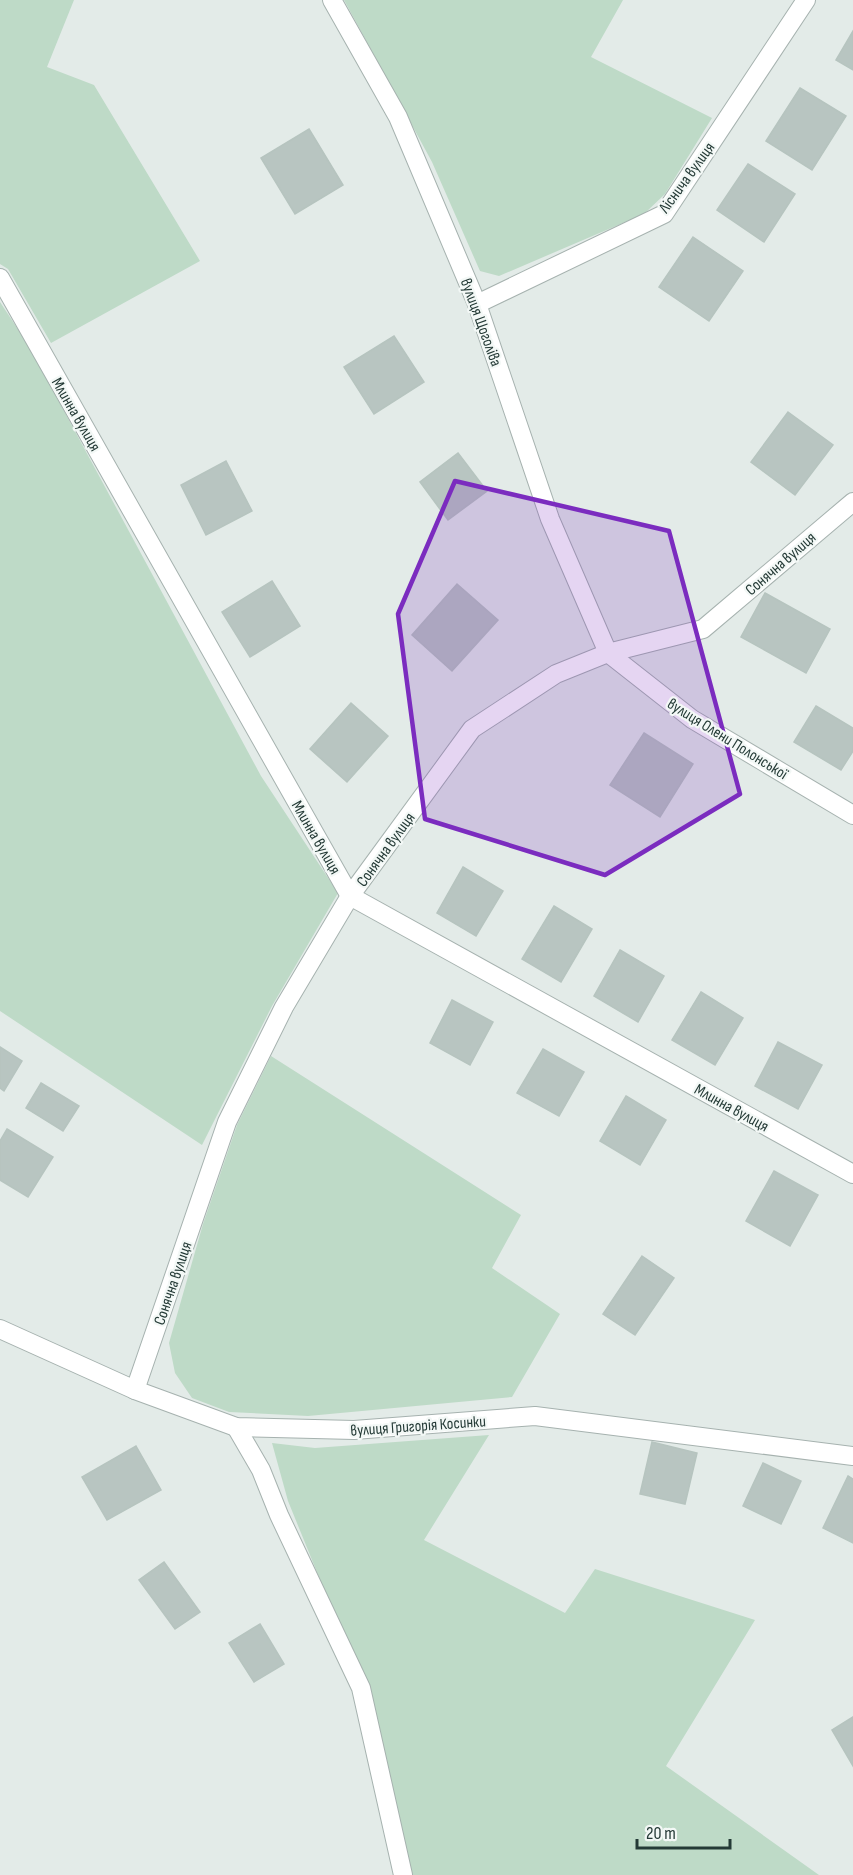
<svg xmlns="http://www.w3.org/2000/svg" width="853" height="1875" font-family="'Sofia Sans Condensed',sans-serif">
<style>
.green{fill:#bedac7}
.building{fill:#b8c5c1;stroke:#b6c4bf;stroke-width:1.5}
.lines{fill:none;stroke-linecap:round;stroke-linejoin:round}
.minor-casing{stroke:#a6b2af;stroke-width:20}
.minor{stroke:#fff;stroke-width:18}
.marked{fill:#7b2cbf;fill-opacity:0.2;stroke:#7b2cbf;stroke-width:4.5;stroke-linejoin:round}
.labels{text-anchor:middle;stroke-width:4.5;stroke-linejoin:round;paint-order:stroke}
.street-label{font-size:16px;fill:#243a36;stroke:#f3f8f6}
</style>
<rect width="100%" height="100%" fill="#e3ebe8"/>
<g class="green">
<path d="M 0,0 L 74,0 L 47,67 L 94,85 L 200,261 L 51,343 L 8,269 L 0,264 Z"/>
<path d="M 344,0 L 623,0 L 591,57 L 712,118 L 665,194 L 644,214 L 499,276 L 480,271 L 432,162 Z"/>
<path d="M 0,302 L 29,346 L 261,776 L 338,893 L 272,1006 L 202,1145 L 0,1011 Z"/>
<path d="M 271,1056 L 521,1215 L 492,1268 L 560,1314 L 512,1397 L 308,1416 L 229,1412 L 192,1398 L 175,1373 L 169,1343 L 203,1224 L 237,1125 Z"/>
<path d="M 489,1435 L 424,1540 L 565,1613 L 595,1569 L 755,1620 L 666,1766 L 819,1875 L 409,1875 L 378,1722 L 288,1501 L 272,1443 L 315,1448 Z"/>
</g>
<g class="building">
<path d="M 853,31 L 853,70 L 836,60 Z"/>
<path d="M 800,88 L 846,116 L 812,170 L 766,141 Z"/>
<path d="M 309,129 L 343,185 L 295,214 L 261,158 Z"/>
<path d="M 748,164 L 795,194 L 764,242 L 717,210 Z"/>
<path d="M 693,237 L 743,271 L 709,321 L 659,287 Z"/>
<path d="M 394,336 L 424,382 L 374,414 L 344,367 Z"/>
<path d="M 788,412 L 833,445 L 795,495 L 751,462 Z"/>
<path d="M 458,453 L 487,491 L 448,520 L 420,482 Z"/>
<path d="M 226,461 L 252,511 L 206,535 L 181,485 Z"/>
<path d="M 272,581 L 300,626 L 250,657 L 222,612 Z"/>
<path d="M 457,584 L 498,620 L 452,671 L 412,635 Z"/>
<path d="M 765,593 L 830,629 L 806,673 L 741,637 Z"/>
<path d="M 351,703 L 388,736 L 347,782 L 310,749 Z"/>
<path d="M 816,706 L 853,728 L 853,751 L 841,770 L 794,742 Z"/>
<path d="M 644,733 L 693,764 L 660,817 L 610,785 Z"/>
<path d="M 463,867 L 503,891 L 476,936 L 437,913 Z"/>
<path d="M 554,906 L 592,929 L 561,982 L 522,959 Z"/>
<path d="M 620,950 L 664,976 L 638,1022 L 594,996 Z"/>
<path d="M 701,992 L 743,1018 L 715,1065 L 672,1040 Z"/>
<path d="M 452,1000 L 493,1022 L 470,1065 L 430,1043 Z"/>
<path d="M 778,1042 L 822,1065 L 798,1109 L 755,1086 Z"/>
<path d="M 0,1047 L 22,1061 L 4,1091 L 0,1088 Z"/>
<path d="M 543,1049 L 584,1072 L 559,1116 L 517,1093 Z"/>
<path d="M 41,1083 L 79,1106 L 63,1131 L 26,1108 Z"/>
<path d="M 626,1096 L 666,1120 L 640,1165 L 600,1141 Z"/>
<path d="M 7,1129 L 53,1157 L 28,1197 L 0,1180 L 0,1141 Z"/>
<path d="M 774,1171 L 818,1195 L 790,1246 L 746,1221 Z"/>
<path d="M 642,1256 L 674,1278 L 635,1335 L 603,1314 Z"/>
<path d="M 652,1442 L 697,1453 L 685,1504 L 640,1494 Z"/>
<path d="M 136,1446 L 161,1490 L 107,1520 L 82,1477 Z"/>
<path d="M 763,1463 L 801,1481 L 781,1524 L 743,1506 Z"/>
<path d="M 848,1476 L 853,1479 L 853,1543 L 823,1528 Z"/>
<path d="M 164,1562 L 200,1612 L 175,1629 L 139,1580 Z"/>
<path d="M 260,1624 L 284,1664 L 254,1682 L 229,1643 Z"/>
<path d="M 853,1717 L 853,1766 L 832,1730 Z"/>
</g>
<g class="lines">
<defs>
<g id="minor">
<path d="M 332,0 L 398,117 L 477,304 L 550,519 L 608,653 L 692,719 L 853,815"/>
<path d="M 0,278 L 350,896 L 853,1174"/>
<path d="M 477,304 L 664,214 L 806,0"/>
<path d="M 0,1329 L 135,1390 L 236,1427 L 354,1430 L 535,1416 L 853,1456"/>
<path d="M 135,1390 L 227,1122 L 284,1007 L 350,896 L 472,729 L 556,674 L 608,653 L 703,629 L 853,502"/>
<path d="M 236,1427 L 261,1470 L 279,1515 L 361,1688 L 403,1875"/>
</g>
</defs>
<use href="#minor" class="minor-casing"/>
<use href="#minor" class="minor"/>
</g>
<path class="marked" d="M 455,481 L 669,531 L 740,794 L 605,875 L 425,819 L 398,614 Z"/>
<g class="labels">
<g class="street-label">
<text transform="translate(686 177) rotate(-54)" y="6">Ліснича вулиця</text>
<text transform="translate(482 322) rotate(70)" y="6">вулиця Щоголіва</text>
<text transform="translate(77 414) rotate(60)" y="6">Млинна вулиця</text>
<text transform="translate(780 563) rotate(-41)" y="6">Сонячна вулиця</text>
<text transform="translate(728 738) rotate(32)" y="6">вулиця Олени Полонської</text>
<text transform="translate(317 837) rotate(60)" y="6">Млинна вулиця</text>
<text transform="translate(385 849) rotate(-54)" y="6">Сонячна вулиця</text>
<text transform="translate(732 1107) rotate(29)" y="6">Млинна вулиця</text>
<text transform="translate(172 1283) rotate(-71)" y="6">Сонячна вулиця</text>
<text transform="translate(418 1425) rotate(-4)" y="6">вулиця Григорія Косинки</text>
</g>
</g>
<path d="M637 1839v9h93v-9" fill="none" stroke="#243a36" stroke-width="3"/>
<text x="646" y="1839" font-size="18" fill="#243a36" stroke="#f3f8f6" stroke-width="4.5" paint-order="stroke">20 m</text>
</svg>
